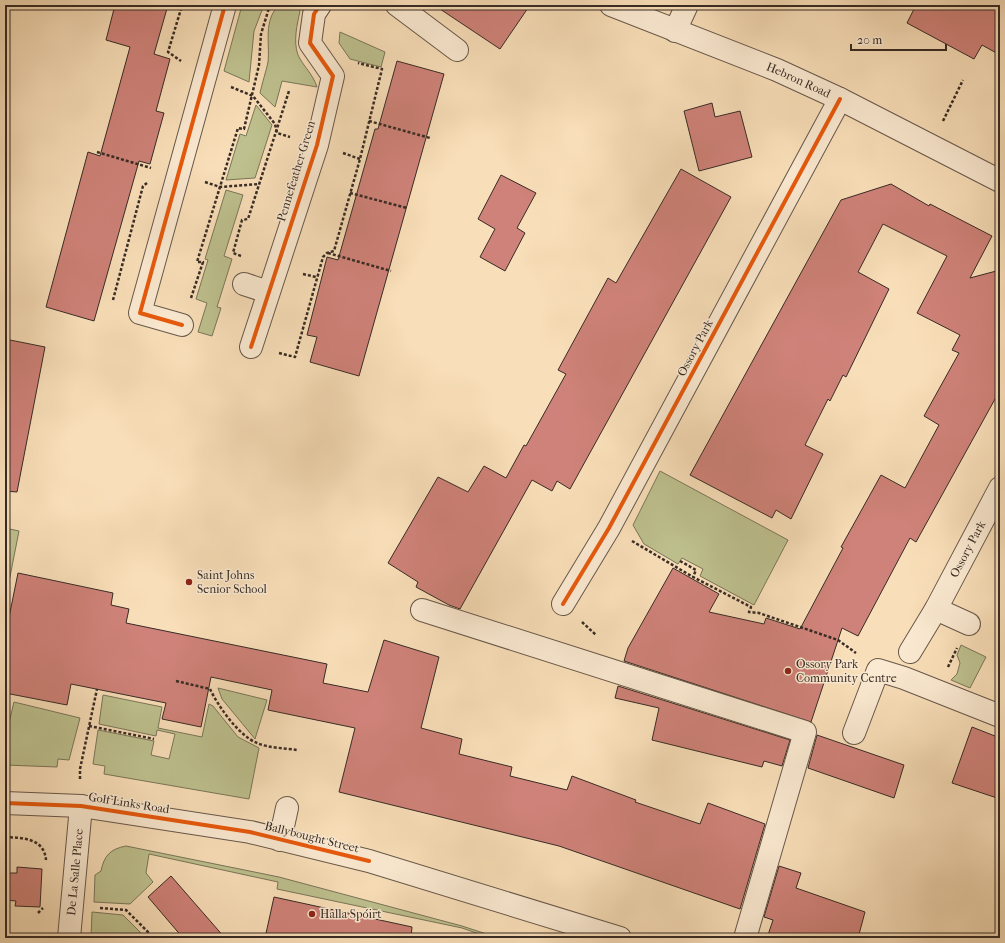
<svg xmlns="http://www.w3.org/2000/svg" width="1005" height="943" font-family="'IM FELL French Canon',serif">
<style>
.green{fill:#bec18f;stroke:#7a765a}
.building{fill:#cf8279;stroke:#372b25}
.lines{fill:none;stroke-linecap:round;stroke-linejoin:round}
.minor-casing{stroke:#68584a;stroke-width:24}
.path{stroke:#372b25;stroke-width:2.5;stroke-dasharray:3 2;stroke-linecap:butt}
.minor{stroke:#fbead2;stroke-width:22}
.cycleway-casing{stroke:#fbead2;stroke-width:6}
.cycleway{stroke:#e8590c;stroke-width:4}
.poi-dot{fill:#8f2418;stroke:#fbead2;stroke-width:1.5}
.labels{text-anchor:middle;stroke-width:3;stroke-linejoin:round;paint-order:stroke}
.street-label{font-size:12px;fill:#372b25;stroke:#fbead2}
.poi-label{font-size:12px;fill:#372b25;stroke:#fbead2;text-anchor:start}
</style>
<rect width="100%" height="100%" fill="#f9dfb9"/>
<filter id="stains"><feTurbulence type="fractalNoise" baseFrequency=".005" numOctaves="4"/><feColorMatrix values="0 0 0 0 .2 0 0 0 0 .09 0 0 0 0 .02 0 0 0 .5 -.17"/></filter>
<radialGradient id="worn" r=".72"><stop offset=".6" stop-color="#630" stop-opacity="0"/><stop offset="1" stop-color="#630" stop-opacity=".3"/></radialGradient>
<g class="green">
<path d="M 242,5 L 264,5 L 254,31 L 249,82 L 224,71 Z"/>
<path d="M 279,5 L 296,5 L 300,11 C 297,25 293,41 298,55 C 303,66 313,74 317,87 L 282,81 L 275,107 L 260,93 C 262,83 266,72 268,62 C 270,42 263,21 279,5 Z"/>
<path d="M 340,32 L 385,52 L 381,67 L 350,59 L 339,43 Z"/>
<path d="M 256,105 L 272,125 L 255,178 L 226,180 L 240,134 L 246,136 Z"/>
<path d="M 226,190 L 243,195 L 224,256 L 232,259 L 217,307 L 221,308 L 212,336 L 198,332 L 207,303 L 196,299 L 208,260 L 205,259 Z"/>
<path d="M 660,471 L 788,540 L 754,605 L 700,576 L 703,569 L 682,558 L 678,564 L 644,544 L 633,525 Z"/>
<path d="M 5,528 L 19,531 L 5,602 Z"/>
<path d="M 961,645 L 986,657 L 970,688 L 951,680 L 957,674 L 960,663 L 957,655 Z"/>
<path d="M 218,688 L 267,700 L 255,739 L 222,699 Z"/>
<path d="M 103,695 L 162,707 L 158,728 L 202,737 L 209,704 L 213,706 L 238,737 L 259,748 L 249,799 L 104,774 L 105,766 L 93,764 L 98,730 L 154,741 L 151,755 L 169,759 L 175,734 L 157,730 L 156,736 L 99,724 Z"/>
<path d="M 14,702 L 80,718 L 69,760 L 58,759 L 57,767 L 5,765 L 5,727 L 8,727 Z"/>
<path d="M 126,846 L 279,877 L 462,926 L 499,938 L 491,938 L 462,928 L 277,889 L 278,882 L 149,854 L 146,873 L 153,882 L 130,904 L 94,902 L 95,875 L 101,871 C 104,856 110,849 126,846 Z"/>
<path d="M 92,912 L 123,915 L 146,938 L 91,938 Z"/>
</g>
<g class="building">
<path d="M 115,5 L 168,5 L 154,54 L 170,59 L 156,111 L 164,113 L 150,164 L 139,161 L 94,321 L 46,307 L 88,152 L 100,156 L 130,47 L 106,40 Z"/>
<path d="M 434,5 L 530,5 L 500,49 Z"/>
<path d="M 916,5 L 1000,5 L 1000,55 L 982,45 L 974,59 L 907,23 Z"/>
<path d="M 397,61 L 444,74 L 359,376 L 310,362 L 317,337 L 307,335 L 327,257 L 338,260 L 375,129 L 378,129 Z"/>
<path d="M 712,103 L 715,117 L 740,111 L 752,157 L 699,171 L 684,111 Z"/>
<path d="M 681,169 L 731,197 L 570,489 L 557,481 L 552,491 L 532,480 L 460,609 L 449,605 L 416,587 L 418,582 L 388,563 L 438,477 L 468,492 L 484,466 L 506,478 L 524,445 L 526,446 L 566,374 L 558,370 L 608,278 L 616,283 Z"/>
<path d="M 501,175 L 536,193 L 517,228 L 525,233 L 505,271 L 480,257 L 495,229 L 478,219 Z"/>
<path d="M 891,184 L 929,206 L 930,204 L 992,236 L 970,278 L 1000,270 L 1000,390 L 916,542 L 910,538 L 858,636 L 842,628 L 811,722 L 624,661 L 628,648 L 673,568 L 719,594 L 709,612 L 764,624 L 766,618 L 800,629 L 843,548 L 841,547 L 881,475 L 905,488 L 939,425 L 924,416 L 959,353 L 952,350 L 960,335 L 917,313 L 947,256 L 883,224 L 858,272 L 889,289 L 846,377 L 843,375 L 830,401 L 828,399 L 805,445 L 823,454 L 791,519 L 776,510 L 772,518 L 690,475 L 841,200 Z"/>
<path d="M 5,339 L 45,347 L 17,492 L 5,491 Z"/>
<path d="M 18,573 L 113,593 L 111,605 L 129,609 L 126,623 L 327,664 L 323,683 L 368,692 L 384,640 L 439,657 L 421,728 L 462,739 L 459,754 L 512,767 L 510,776 L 567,790 L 572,776 L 636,800 L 635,802 L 700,824 L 708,803 L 765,824 L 740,909 L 559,846 L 339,792 L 355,728 L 268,710 L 272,690 L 211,677 L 201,727 L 162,719 L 166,703 L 71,684 L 67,705 L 5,693 L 5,637 Z"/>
<path d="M 618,686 L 790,740 L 782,766 L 764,761 L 762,767 L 652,740 L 659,708 L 615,698 Z"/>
<path d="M 972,727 L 1000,738 L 1000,799 L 952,783 Z"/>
<path d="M 817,735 L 904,765 L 894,798 L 808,768 Z"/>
<path d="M 779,866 L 801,873 L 796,888 L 865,912 L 858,938 L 767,938 L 773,920 L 764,917 Z"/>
<path d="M 17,867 L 42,869 L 40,907 L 15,906 L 16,901 L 5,900 L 5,873 L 17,873 Z"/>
<path d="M 171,876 L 225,938 L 183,938 L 148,897 Z"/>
<path d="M 274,897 L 412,927 L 411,938 L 265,938 Z"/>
</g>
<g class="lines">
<defs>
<g id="minor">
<path d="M 397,5 L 457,50"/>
<path id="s1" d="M 611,5 L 777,70 L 840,99 L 1000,181"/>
<path d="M 675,31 L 687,5"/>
<path d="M 244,284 L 268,292"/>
<path d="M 182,325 L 140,313 L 225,5"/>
<path d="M 251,347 L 317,145 L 333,76 L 310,43 L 314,14 L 320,5"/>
<path d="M 563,604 L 609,528 L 840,99"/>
<path d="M 936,609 L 969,624"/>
<path d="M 422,610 L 805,732 L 745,938"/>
<path id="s2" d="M 910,652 L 936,609 L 1000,488"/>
<path d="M 854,733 L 878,670 L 904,678 L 1000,716"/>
<path d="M 5,803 L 81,806 L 250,832 L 369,861 L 620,938"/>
<path d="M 280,840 L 287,808"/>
<path id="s3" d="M 69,938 L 81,806"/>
</g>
</defs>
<use href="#minor" class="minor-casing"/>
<g class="path">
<path d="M 176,5 L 181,9 L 168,52 L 181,61"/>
<path d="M 577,5 L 584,8"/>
<path d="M 998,70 L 1000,71"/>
<path d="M 231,87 L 253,96 L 275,124 L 277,133 L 290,137"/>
<path d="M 369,121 L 430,138"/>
<path d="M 943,121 L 963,80"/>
<path d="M 97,152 L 151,168"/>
<path d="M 343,153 L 360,159"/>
<path d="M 205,182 L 220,187 L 259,184"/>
<path d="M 350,193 L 407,208"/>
<path d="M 328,253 L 391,271"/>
<path d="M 241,256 L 233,253 L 242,220 L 248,219 L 289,91"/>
<path d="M 303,274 L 316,277"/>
<path d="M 191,298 L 203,262 L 197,262 L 238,128 L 244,129 L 259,65 L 261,34 L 269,8 L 272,5"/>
<path d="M 113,300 L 143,186 L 147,183"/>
<path d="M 279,353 L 295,357 L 323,257 L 327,253 L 334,251 L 360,159 L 382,69 L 358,63"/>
<path d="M 632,541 L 693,577 L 751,607 L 749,612 L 759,613 L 838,640 L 856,653"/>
<path d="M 680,561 L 696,570 L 693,577"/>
<path d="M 582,622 L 596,635"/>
<path d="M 948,667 L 957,648"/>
<path d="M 176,681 L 210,689 C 218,706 239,736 257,743 C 268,748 285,748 297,750"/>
<path d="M 89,726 L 154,739"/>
<path d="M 80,779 L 80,769 L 97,689"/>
<path d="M 5,837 C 23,838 44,838 46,860"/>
<path d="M 100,908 L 126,910 L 154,938"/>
<path d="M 38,913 L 43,908"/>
</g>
<use href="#minor" class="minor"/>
<defs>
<g id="cycleway">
<path d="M 182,325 L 140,313 L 225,5"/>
<path d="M 251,347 L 317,145 L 333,76 L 310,43 L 314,14 L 320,5"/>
<path d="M 563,604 L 609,528 L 840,99"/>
<path d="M 5,803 L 81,806 L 250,832 L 369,861"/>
</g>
</defs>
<use href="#cycleway" class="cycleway-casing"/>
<use href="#cycleway" class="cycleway"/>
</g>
<g class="poi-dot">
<circle cx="189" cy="582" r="4"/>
<circle cx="788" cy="671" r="4"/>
<circle cx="312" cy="914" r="4"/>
</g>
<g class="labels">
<g class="street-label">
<text dy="4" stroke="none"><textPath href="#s1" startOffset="202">Hebron Road</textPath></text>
<text transform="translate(296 171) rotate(-73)" y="4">Pennefeather Green</text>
<text transform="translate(695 348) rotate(-62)" y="4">Ossory Park</text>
<text dy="4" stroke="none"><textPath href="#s2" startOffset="118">Ossory Park</textPath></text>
<text transform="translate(129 803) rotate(9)" y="4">Golf Links Road</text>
<text transform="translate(312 837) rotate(14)" y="4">Ballybought Street</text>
<text dy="4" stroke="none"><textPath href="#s3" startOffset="66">De La Salle Place</textPath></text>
</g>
<g class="poi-label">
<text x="197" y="579">Saint Johns<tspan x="197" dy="14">Senior School</tspan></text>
<text x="796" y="668">Ossory Park<tspan x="796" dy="14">Community Centre</tspan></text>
<text x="320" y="918">Halla Spóirt</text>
</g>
</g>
<rect width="1005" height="943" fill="none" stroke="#f9dfb9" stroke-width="20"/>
<rect x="6" y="6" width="993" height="931" fill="none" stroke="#372b25" stroke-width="2"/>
<rect x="10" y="10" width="985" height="923" fill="none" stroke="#372b25"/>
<path d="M851 44v6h95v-6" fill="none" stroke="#372b25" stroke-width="2"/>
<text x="857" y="44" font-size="12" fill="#372b25" stroke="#fbead2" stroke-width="3" paint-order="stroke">20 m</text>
<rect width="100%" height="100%" filter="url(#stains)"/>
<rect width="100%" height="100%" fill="url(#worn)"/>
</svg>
